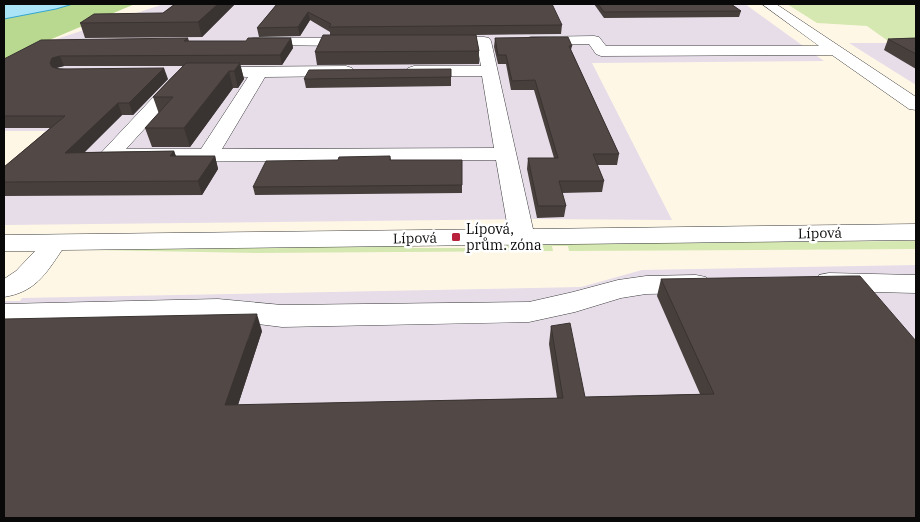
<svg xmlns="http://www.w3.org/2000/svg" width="920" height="522" font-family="'IBM Plex Serif',serif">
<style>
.industrial{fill:#e6dde9}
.green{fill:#d5e8b1}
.forest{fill:#bad990}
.water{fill:#aae4f6;stroke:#31a4ce}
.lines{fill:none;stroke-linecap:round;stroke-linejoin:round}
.minor-casing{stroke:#3c3c3c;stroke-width:1}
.minor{fill:#fff;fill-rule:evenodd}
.wall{fill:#473f3c}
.shaded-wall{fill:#393331}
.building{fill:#524946;stroke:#393331}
.poi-dot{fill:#b9223d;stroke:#fff;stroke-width:2}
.labels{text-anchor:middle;stroke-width:5;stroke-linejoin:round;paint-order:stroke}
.poi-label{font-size:14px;fill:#090909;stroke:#fff;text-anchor:start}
.street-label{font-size:14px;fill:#090909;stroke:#fff}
</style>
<rect width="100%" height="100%" fill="#fff7e6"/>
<g class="industrial">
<path d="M 164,4 L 745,4 L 824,61 L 592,63 L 672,220 L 536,219 L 4,225 L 4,186 L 64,131 L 4,131 L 4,61 L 35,46 Z"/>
<path d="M 849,43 L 916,43 L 916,85 Z"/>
<path d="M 916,265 L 916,518 L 4,518 L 4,301 L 20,301 L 22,298 L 581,287 L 642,270 Z"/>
</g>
<g class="green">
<path d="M 787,4 L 916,4 L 916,40 L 888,41 L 867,26 L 817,23 Z"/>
<path d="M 916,241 L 916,249 L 569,251 L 568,246 L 552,246 L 553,251 L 256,253 L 90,250 L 408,245 L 414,248 L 474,248 L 474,244 Z"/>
</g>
<path class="forest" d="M 73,4 L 135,4 L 4,59 L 4,19 L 56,9 Z"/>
<path class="water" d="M 4,4 L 73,4 L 56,9 L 4,19 Z"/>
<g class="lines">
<defs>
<g id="minor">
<path d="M 762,4 L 776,4 L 916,97 L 916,110 L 909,109 L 832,55 L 601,56 L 596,54 L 589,44 L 531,45 L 526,44 L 524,41 L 526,38 L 531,37 L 594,36 L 599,37 L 606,46 L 819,46 Z"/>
<path d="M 439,37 L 484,37 L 489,38 L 491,41 L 533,229 L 916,224 L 916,240 L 62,250 C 45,275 35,292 4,297 L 4,279 L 16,271 L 35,251 L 4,251 L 4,235 L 508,229 L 496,160 L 109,162 L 101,161 L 98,156 L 175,74 L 187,74 L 189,78 L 187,82 L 126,149 L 201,149 L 248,77 L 198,75 L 196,72 L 198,69 L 204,67 L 346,66 L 352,68 L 354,71 L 352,74 L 346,76 L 265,77 L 222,149 L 494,148 L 482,76 L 414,76 L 408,74 L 406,71 L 408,68 L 414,66 L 481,66 L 477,45 L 434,44 L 432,41 L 434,38 Z"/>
<path d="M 254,38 L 356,38 L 361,39 L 363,42 L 361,45 L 356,46 L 249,45 L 247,42 L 249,39 Z"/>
<path d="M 829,273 L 916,275 L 916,293 L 829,291 L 819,289 L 815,282 L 819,275 Z"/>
<path d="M 696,275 L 706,277 L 710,284 L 706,291 L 696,293 L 646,294 L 621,298 L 575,312 L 529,322 L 282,327 L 218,319 L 4,324 L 4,304 L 218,299 L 282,305 L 529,302 L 573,292 L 618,280 L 646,276 Z"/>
</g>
</defs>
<use href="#minor" class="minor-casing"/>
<use href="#minor" class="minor"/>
</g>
<g class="wall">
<path d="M 175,4 L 235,4 L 202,37 L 85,38 L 80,23 L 163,13 Z"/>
<path d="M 277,4 L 562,25 L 561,34 L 476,35 L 479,51 L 479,64 L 317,65 L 315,52 L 330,35 L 330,32 L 310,20 L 300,36 L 259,37 L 257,28 Z"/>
<path d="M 594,4 L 731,4 L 741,11 L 739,17 L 604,18 Z"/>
<path d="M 188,38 L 189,41 L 246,41 L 291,38 L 293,48 L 282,65 L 240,65 L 244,79 L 238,88 L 233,88 L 190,147 L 152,147 L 145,128 L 159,114 L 153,97 L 183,66 L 64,66 L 56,68 L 168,79 L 133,115 L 122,115 L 84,152 L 174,151 L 176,156 L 215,156 L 218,169 L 202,195 L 4,196 L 4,167 L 50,128 L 4,128 L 4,59 Z"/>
<path d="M 495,38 L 572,46 L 571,50 L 619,154 L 617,165 L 597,165 L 604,181 L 602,192 L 562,193 L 566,206 L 564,217 L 537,218 L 527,169 L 528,158 L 554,158 L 534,90 L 511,90 L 506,64 L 498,64 L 494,47 Z"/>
<path d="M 916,38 L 916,69 L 884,50 L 888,39 Z"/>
<path d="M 451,69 L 451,86 L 306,88 L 304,79 Z"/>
<path d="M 390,156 L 391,160 L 462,160 L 462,193 L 255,195 L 253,187 L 338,160 Z"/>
<path d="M 661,279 L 916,518 L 4,518 L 262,331 L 238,405 L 557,398 L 549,344 L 551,326 L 585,397 L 700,394 L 657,296 Z"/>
</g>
<g class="shaded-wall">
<path d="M 218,4 L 235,4 L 202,37 L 198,22 Z"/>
<path d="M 308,12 L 310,20 L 300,36 L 298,27 Z"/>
<path d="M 291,38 L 293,48 L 282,65 L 280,55 Z"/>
<path d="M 60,56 L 64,66 L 56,68 L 54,74 L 50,63 L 52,58 Z"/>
<path d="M 240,63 L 244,79 L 238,88 L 234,71 Z"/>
<path d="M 164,68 L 168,79 L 133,115 L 129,103 Z"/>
<path d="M 229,71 L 233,88 L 190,147 L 184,128 Z"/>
<path d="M 118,103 L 122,115 L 71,166 L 65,153 Z"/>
<path d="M 174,151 L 178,164 L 170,156 Z"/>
<path d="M 215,156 L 218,169 L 202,195 L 198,181 Z"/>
<path d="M 257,314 L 262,331 L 232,423 L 225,405 Z"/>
</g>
<g class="building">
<path d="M 175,4 L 218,4 L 198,22 L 80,23 L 94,14 L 163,13 Z"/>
<path d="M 277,4 L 552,4 L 562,25 L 329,27 L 331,24 L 308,12 L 298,27 L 257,28 Z"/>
<path d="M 598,4 L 731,4 L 741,11 L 604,12 Z"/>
<path d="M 323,35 L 476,35 L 479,51 L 315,52 Z"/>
<path d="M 568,37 L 572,46 L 569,46 L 619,154 L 593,154 L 604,181 L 559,181 L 566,206 L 538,206 L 528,158 L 558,158 L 535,80 L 512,81 L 506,55 L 498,55 L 495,38 Z"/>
<path d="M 188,38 L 184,41 L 246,41 L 248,38 L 291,38 L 280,55 L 60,56 L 52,58 L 50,63 L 52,67 L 59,69 L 164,68 L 129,103 L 118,103 L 65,153 L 174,151 L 170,156 L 215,156 L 198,181 L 4,182 L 4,167 L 65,116 L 4,116 L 4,59 L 41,40 Z"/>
<path d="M 916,38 L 916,54 L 888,39 Z"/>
<path d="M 186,63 L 240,63 L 234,71 L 229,71 L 184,128 L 145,128 L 173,97 L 153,97 Z"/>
<path d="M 451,69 L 451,77 L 304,79 L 309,70 Z"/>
<path d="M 390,156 L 390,160 L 462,160 L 462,185 L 253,187 L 266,161 L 338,160 L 339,157 Z"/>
<path d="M 850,276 L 860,276 L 916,341 L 916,518 L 4,518 L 4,319 L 257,314 L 225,405 L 563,398 L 551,326 L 570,323 L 585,397 L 714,394 L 661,279 Z"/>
</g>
<rect class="poi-dot" x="451" y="232" width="10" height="10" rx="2.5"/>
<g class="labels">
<g class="poi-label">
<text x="466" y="234">Lípová,<tspan x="466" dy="16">prům. zóna</tspan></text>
</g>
<g class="street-label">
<text transform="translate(820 233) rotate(-1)" y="5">Lípová</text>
<text transform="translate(415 238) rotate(-1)" y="5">Lípová</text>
</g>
</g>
<rect width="920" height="522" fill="none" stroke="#090909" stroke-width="10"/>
</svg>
